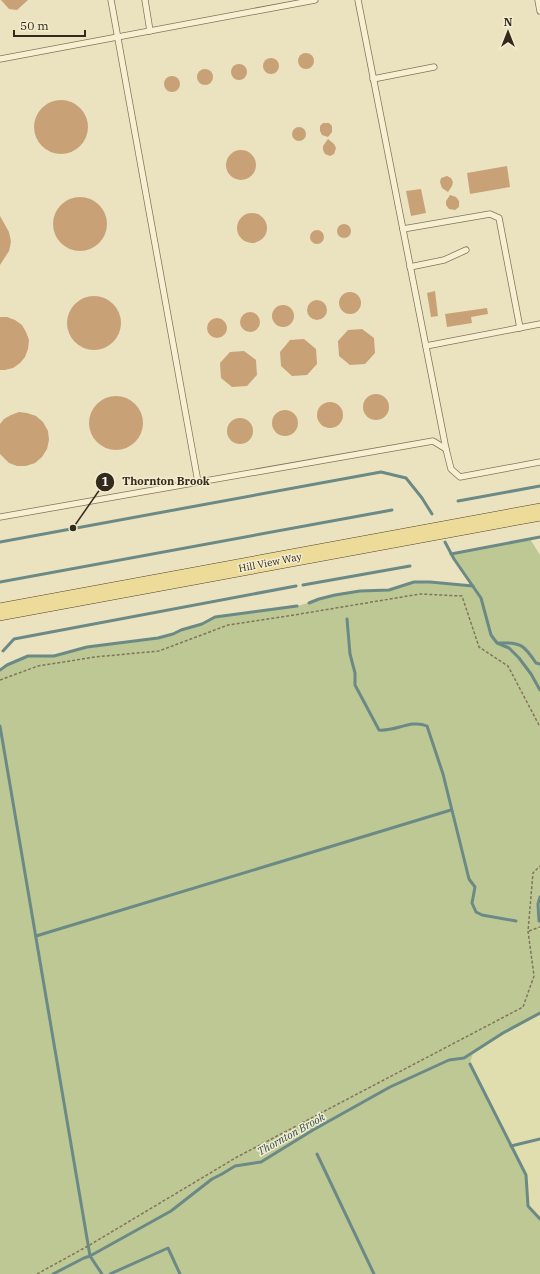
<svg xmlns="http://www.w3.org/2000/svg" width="540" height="1274" font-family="'IBM Plex Serif',serif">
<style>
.farmland{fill:#e0ddae}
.green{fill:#bdc895}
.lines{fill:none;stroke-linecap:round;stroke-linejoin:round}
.stream{stroke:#6b8a86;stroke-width:3}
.building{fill:#c8a177}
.lane-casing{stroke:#837459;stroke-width:7}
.primary-casing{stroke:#51412d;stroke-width:18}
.path{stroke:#837459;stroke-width:1.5;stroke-dasharray:3 2;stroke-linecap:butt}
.lane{stroke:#f7efd2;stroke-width:5.5}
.primary{stroke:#eddc99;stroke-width:17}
.labels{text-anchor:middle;stroke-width:3;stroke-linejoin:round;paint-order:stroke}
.street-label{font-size:10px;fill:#332a1d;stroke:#f3eccf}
.water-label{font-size:11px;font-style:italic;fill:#2c5152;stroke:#f3eccf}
.leader{fill:none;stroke:#332a1d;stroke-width:1.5}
.callout-dot{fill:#332a1d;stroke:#f3eccf;stroke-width:1.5}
.mark-label{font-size:12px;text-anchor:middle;font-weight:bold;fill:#fff}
.callout-label{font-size:11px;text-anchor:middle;font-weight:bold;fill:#332a1d;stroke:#f3eccf;stroke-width:3;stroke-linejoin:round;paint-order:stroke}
</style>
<rect width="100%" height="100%" fill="#ebe3c0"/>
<path class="farmland" d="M 540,1013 L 540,1219 L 528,1206 L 526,1175 L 470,1064 L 473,1053 L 503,1033 Z"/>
<path class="green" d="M 530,539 L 540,555 L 540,927 L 539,927 L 540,931 L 540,1013 L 503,1033 L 473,1053 L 470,1064 L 526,1175 L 528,1206 L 540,1219 L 540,1274 L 0,1274 L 0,670 L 7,665 L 28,656 L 54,656 L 87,647 L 158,638 L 173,634 L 181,630 L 202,624 L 215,617 L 297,606 L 346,593 L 360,591 L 389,590 L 414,582 L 430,582 L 472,586 L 451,554 Z"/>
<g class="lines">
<g class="stream">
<path d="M 458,501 L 540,486"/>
<path d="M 0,542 L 381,472 L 406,478 L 422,498 L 432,514"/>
<path d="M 445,542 L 454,559 L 481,598 L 491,635 L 497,643 L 509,648 L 519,658 L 531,674 L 540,690"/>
<path d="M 451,554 L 540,537"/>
<path d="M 0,582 L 392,510"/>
<path d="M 303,585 L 410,566"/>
<path d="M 309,603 L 319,599 L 335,595 L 360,591 L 389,590 L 414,582 L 430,582 L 473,586"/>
<path d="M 347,619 L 350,654 L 355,673 L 355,685 L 379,730 C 395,732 411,719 427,726 L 443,774 L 469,879 L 475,887 L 472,903 L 476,912 L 482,915 L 516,921"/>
<path d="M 499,643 C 521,642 524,645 536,663 L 540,664"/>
<path d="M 3,651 L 14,639 L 296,586"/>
<path d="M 0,670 L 7,665 L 28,656 L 54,656 L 87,647 L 158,638 L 173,634 L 181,630 L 202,624 L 215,617 L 297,606"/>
<path d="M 0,726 L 90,1256 L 102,1274"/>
<path d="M 539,921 L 538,904 L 540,897"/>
<path d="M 36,936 L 451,810"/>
<path d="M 470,1064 L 526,1175 L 528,1206 L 540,1219"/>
<path d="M 511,1146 L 540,1139"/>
<path d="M 317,1154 L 374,1274"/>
<path d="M 53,1274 L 84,1258 L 90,1256 L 171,1211 L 212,1179 L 222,1174 L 235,1166 L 261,1162 L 313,1130 L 390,1087 L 449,1060 L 464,1058 L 503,1033 L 540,1013"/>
<path d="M 110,1274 L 168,1248 L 180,1274"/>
</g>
</g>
<g class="building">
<path d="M 1,0 L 28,0 L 17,10 L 9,9 Z"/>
<circle cx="306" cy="61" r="8"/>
<circle cx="271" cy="66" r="8"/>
<circle cx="239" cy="72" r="8"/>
<circle cx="205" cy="77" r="8"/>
<circle cx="172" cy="84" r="8"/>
<circle cx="61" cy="127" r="27"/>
<path d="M 323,123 L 329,123 L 332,126 L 332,132 L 328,137 L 322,135 L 320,131 L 320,126 Z"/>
<circle cx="299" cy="134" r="7"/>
<path d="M 328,139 L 334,144 L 336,148 L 334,154 L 330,156 L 325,154 L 323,150 L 323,146 Z"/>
<circle cx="241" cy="165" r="15"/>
<path d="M 507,166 L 510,187 L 470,194 L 467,173 Z"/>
<path d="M 447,176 L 451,178 L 453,182 L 452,186 L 448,192 L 442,188 L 440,182 L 441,178 Z"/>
<path d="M 421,189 L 426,213 L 411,216 L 406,191 Z"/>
<path d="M 450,195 L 456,197 L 459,201 L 459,207 L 455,210 L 449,209 L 446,205 L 446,201 Z"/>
<circle cx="80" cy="224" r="27"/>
<circle cx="252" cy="228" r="15"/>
<path d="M 0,216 L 9,232 L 11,242 L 9,251 L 0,265 Z"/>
<circle cx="344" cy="231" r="7"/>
<circle cx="317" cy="237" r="7"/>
<path d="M 435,291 L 438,316 L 431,317 L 427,293 Z"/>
<circle cx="350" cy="303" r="11"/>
<circle cx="94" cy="323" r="27"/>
<circle cx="317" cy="310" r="10"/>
<circle cx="283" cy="316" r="11"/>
<path d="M 487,308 L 488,314 L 471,317 L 472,323 L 447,327 L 445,314 Z"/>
<circle cx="250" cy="322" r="10"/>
<path d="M 0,317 L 7,317 L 15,320 L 22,325 L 26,332 L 29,340 L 28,349 L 25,357 L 20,363 L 13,368 L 5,370 L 0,370 Z"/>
<circle cx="217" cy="328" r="10"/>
<path d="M 362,329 L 374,338 L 375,353 L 365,364 L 350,365 L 339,356 L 338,341 L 348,330 Z"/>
<path d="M 304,339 L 316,349 L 317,364 L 307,375 L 292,376 L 281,366 L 280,352 L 290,340 Z"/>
<path d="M 244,351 L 256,360 L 257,375 L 247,386 L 232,387 L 221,378 L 220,363 L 230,352 Z"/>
<circle cx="376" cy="407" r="13"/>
<circle cx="116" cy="423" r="27"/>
<circle cx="330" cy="415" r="13"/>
<circle cx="285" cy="423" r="13"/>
<path d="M 19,412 L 27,413 L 36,416 L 43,422 L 48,431 L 49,440 L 47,449 L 42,457 L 35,463 L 26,466 L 17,466 L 9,463 L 0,454 L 0,424 L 4,419 L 11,415 Z"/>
<circle cx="240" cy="431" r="13"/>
</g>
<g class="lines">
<defs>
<g id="lane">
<path d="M 111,0 L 198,482"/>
<path d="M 145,0 L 150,31"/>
<path d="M 358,0 L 446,449"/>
<path d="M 538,0 L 540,11"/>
<path d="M 0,59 L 315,0"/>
<path d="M 373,79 L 434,67"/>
<path d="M 403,229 L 490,214 L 499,218 L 520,328"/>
<path d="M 410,267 L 444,260 L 466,250"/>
<path d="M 426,346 L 540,324"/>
<path d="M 0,517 L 433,441 L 446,449 L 451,469 L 460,477 L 540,462"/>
</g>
<path id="primary" d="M 0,612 L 540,512"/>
</defs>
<use href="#lane" class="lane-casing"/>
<use href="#primary" class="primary-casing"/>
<g class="path">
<path d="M 0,680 L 38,666 L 95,657 L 159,651 L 228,625 L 288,616 L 420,594 L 462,596 L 479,647 L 508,666 L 540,727"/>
<path d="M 529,931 L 540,927"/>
<path d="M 37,1274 L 88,1246 L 237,1157 L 523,1007 L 534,976 L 528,931 L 533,873 L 540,866"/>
</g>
<use href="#lane" class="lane"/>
<use href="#primary" class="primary"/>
</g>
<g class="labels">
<g class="street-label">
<text transform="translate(270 562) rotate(-11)" y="4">Hill View Way</text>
</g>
<g class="water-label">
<text transform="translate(291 1134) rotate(-29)" y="4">Thornton Brook</text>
</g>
</g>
<path class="leader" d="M73 528L105 482"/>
<g class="callout-dot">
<circle cx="73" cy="528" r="4"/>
<circle cx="105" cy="482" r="10"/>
</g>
<g class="mark-label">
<text x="105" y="486">1</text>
</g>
<g class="callout-label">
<text x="166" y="485">Thornton Brook</text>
</g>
<g transform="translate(508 32)" stroke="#f3eccf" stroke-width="3" paint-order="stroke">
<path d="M0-3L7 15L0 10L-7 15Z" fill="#332a1d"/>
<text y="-6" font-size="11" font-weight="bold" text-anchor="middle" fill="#332a1d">N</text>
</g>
<path d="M14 30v6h71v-6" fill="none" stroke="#332a1d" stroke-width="2"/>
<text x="20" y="30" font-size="12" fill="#332a1d" stroke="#f3eccf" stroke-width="3" paint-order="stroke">50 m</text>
</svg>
